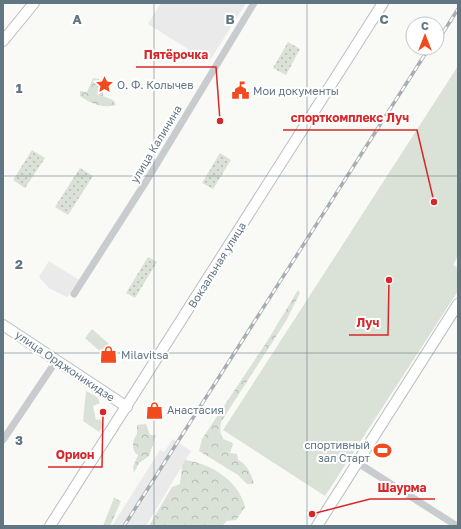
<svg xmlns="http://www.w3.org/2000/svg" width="461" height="529" font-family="'Golos Text',sans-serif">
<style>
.built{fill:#e9eae9}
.grass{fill:#dae1d6}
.forest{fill:url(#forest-crowns)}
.park{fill:url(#park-dots)}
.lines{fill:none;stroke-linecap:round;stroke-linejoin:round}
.secondary-casing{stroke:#b8bec2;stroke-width:12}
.street{stroke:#c8cccf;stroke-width:7}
.secondary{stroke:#fff;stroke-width:10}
.rail-casing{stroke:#a6adb3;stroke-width:3.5}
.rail{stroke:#fff;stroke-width:2;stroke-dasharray:6;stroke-linecap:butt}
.grid{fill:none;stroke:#617583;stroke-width:1;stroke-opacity:0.55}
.labels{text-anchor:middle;stroke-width:4;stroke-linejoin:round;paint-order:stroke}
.poi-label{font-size:11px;fill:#617583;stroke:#fff;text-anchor:start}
.street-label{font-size:11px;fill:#617583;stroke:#fff}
.grid-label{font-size:13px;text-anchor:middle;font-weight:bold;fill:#617583;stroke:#fff;stroke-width:4;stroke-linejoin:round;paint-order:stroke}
.leader{fill:none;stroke:#d62828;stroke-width:1.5}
.callout-dot{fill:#d62828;stroke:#fff;stroke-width:1.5}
.callout-label{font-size:12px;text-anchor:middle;font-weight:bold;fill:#d62828;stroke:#fff;stroke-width:4;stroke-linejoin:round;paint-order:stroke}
</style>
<defs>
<pattern id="forest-crowns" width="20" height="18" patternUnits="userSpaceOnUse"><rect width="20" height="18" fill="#dae1d6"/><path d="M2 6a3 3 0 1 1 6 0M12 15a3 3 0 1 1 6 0" fill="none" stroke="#b4bbb3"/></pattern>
<pattern id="park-dots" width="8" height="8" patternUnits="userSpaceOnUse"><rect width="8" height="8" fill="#dae1d6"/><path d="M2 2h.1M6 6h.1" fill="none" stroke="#b4bbb3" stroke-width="1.8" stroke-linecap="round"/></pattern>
</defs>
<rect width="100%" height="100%" fill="#f9f9f6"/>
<g class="built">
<path d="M 161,3 L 246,3 L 209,62 L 148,24 Z"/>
<path d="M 49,261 L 79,280 L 67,297 L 49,288 L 39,277 Z"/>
<path d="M 173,439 L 191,451 L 146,526 L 112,526 L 160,450 L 164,452 Z"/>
</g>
<g class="grass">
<path d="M 458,66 L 458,256 L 453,265 L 458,268 L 458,291 L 325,496 L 223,430 Z"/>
<path d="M 92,329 L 109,344 L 102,353 L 85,338 Z"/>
<path d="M 86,391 L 97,397 L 100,403 L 93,406 L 96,420 L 100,419 L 104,425 L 99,432 L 83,421 Z"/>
</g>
<g class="forest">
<path d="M 93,78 L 99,79 L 103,83 L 103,96 L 113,100 L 116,105 C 103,109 90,103 80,96 L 80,91 L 87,92 Z"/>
<path d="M 298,290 L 300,293 L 286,321 L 221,422 L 220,431 L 223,439 L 233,443 L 230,453 L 237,454 L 238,460 C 246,463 252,475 254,484 L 247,484 L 238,475 L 199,451 L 202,439 L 266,343 Z"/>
<path d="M 146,424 L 150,435 L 156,435 L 149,456 L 139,463 L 134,473 L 133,467 L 138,455 C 131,451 132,440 137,434 L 137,425 Z"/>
<path d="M 185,460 C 210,463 239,481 245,507 L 236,520 L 227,521 L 222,526 L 149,526 L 172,487 L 180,484 L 182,466 Z"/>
<path d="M 114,498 L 121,501 L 110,526 L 103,526 Z"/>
</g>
<g class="park">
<path d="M 288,42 L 300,49 L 286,75 L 273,68 Z"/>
<path d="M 32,150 L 45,158 L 25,188 L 13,180 Z"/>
<path d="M 220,153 L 231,160 L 213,189 L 202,183 Z"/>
<path d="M 80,168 L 93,176 L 68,215 L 55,207 Z"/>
<path d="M 148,257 L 157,262 L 135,298 L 126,293 Z"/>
</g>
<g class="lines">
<defs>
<g id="secondary">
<path d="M 3,41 L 34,3"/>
<path d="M 3,325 L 127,407"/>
<path d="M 50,526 L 383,3"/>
<path d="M 317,526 L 458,304"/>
</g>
</defs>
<use href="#secondary" class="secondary-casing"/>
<g class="street">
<path d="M 74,294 L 147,180 L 254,3"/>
<path d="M 3,440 L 56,361"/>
<path d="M 358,463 L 457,526"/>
</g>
<use href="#secondary" class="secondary"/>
<defs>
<g id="rail">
<path d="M 437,42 L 458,9"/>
<path d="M 124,526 L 429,48"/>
</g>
</defs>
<use href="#rail" class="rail-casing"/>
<use href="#rail" class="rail"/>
</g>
<path class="grid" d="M 154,3 L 154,526M 307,3 L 307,526M 3,176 L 458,176M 3,353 L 458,353"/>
<defs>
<symbol id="sight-bare" viewBox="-9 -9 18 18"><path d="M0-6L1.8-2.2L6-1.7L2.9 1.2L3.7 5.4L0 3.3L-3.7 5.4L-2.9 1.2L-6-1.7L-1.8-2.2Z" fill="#f24a1d" stroke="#fff" stroke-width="2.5" paint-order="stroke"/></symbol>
<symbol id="civic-bare" viewBox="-9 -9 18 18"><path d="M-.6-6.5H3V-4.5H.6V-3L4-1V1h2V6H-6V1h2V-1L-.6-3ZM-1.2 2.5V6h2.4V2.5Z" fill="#f24a1d" stroke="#fff" stroke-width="2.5" paint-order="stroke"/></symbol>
<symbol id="shop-bare" viewBox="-9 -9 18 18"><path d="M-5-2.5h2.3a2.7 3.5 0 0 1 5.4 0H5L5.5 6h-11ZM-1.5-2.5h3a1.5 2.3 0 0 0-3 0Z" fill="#f24a1d" stroke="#fff" stroke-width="2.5" paint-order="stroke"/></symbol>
<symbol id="stadium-bare" viewBox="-9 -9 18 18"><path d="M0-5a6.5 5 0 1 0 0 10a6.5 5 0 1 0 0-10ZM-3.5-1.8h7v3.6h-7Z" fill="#f24a1d" stroke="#fff" stroke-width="2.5" paint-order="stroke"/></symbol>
</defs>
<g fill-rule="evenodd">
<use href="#sight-bare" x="92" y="72" width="25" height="25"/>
<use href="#civic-bare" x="228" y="78" width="25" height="25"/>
<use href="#shop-bare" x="96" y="342" width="25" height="25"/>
<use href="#shop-bare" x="142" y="398" width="25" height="25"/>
<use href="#stadium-bare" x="370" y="438" width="25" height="25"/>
</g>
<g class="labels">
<g class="poi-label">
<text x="117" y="89">О. Ф. Колычев</text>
<text x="253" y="95">Мои документы</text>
<text x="121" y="359">Milavitsa</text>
<text x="167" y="414">Анастасия</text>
<text x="370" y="449" text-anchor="end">спортивный<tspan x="370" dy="13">зал Старт</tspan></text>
</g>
<g class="street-label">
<text transform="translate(156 144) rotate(-59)" y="4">улица Калинина</text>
<text transform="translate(217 265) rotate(-58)" y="4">Вокзальная улица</text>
<text transform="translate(65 366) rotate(34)" y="4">улица Орджоникидзе</text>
</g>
</g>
<g class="grid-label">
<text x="77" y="24">A</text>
<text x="230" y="24">B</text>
<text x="384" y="24">C</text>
<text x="19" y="93">1</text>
<text x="19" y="269">2</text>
<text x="19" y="445">3</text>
</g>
<path class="leader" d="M220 121L216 67H136M434 202L417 130H283M389 280L388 335H349M103 412L102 467H48M312 514L370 499H435"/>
<g class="callout-dot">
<circle cx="220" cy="121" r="4"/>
<circle cx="434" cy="202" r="4"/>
<circle cx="389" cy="280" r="4"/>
<circle cx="103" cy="412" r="4"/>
<circle cx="312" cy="514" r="4"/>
</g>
<g class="callout-label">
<text x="176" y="59">Пятёрочка</text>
<text x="350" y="122">спорткомплекс Луч</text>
<text x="368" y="327">Луч</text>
<text x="75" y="459">Орион</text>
<text x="402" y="492">Шаурма</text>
</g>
<rect width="461" height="529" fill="none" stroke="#617583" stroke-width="8"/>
<g transform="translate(425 36)"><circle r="19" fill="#ffffff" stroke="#c0c8cd"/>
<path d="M0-3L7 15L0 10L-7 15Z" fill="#f24a1d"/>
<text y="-6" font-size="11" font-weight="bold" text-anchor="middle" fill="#617583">С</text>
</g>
</svg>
